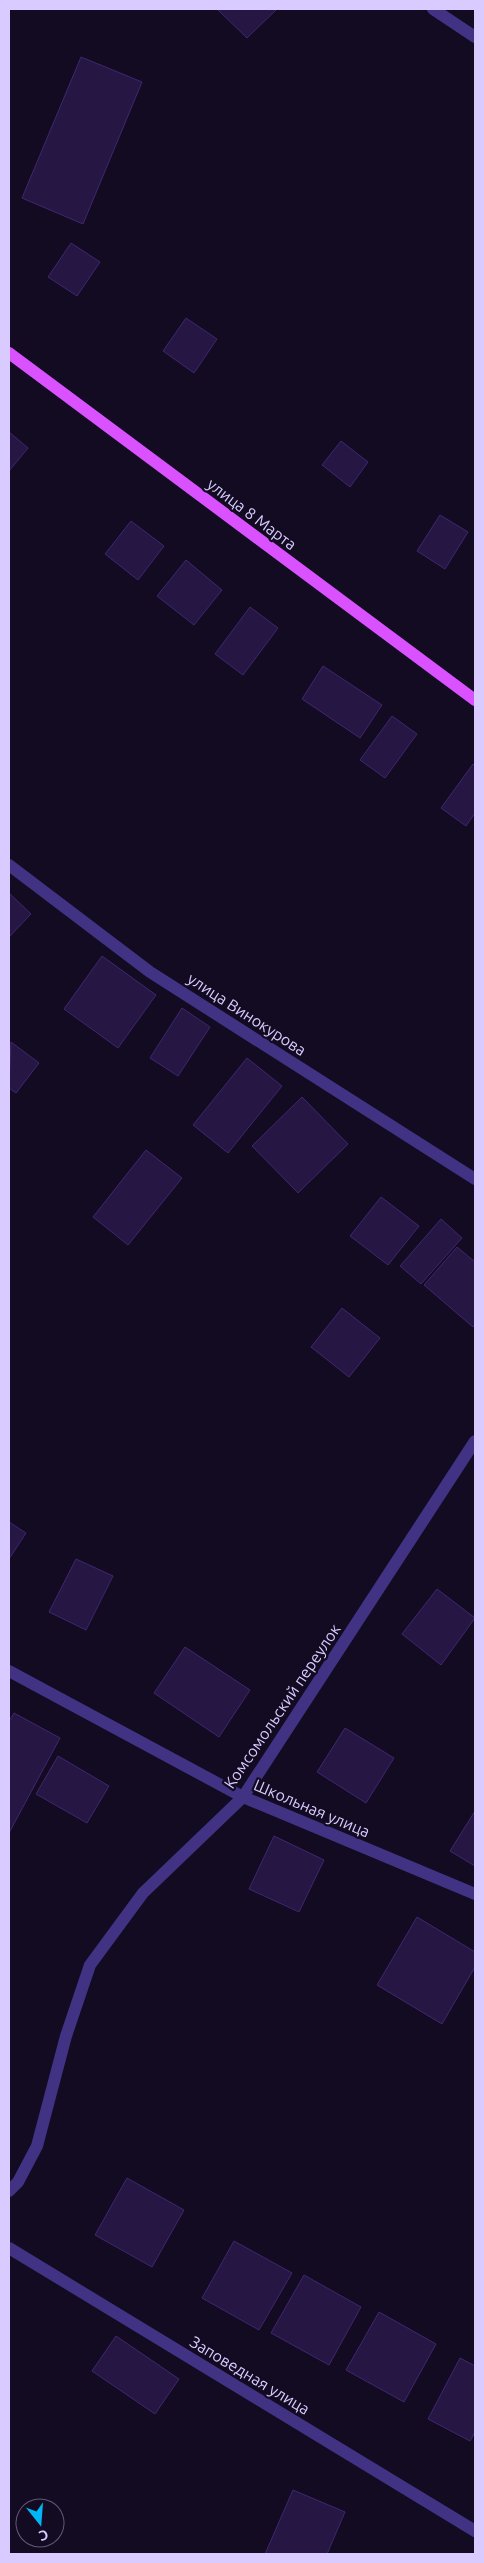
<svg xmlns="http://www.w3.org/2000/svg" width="484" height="2563" font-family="Ubuntu,sans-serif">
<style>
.building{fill:#261644;stroke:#412671}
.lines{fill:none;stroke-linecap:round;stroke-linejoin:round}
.minor{stroke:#423284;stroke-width:12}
.major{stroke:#da52ff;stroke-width:12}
.labels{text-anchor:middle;stroke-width:4.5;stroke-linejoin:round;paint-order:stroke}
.street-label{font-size:16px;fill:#d9cbff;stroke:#120b21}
</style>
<rect width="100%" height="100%" fill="#120b21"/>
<g class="building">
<path d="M 217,9 L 277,9 L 247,38 Z"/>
<path d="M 81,57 L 142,82 L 83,224 L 22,198 Z"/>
<path d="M 71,243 L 100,262 L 77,296 L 48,277 Z"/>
<path d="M 186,318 L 217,339 L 194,373 L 163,351 Z"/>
<path d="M 9,432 L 28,448 L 9,471 Z"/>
<path d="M 341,441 L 368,462 L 350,487 L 322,465 Z"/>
<path d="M 440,515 L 468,532 L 445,569 L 417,551 Z"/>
<path d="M 131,521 L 164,546 L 138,580 L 105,554 Z"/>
<path d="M 186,560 L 222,590 L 194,625 L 157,596 Z"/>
<path d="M 250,607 L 278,628 L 243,675 L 215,654 Z"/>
<path d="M 323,666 L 382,705 L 360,738 L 302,699 Z"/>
<path d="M 392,716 L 417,734 L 385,778 L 360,760 Z"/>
<path d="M 473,764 L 475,766 L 475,813 L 466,826 L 441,808 Z"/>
<path d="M 9,893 L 31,914 L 9,937 Z"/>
<path d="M 102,956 L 156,995 L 118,1048 L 64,1009 Z"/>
<path d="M 182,1008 L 210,1027 L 178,1076 L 150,1058 Z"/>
<path d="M 11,1042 L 39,1063 L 16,1093 L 9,1088 Z"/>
<path d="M 247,1058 L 282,1086 L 228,1153 L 193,1125 Z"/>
<path d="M 302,1097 L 348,1144 L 298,1193 L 252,1146 Z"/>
<path d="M 146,1150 L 182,1178 L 128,1245 L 93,1217 Z"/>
<path d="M 381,1197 L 419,1226 L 388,1265 L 350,1236 Z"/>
<path d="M 441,1219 L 462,1238 L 421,1284 L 400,1266 Z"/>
<path d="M 457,1247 L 475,1262 L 475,1324 L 473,1327 L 424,1285 Z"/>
<path d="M 342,1308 L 380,1338 L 349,1377 L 311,1347 Z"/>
<path d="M 9,1522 L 26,1533 L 9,1559 Z"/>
<path d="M 76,1559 L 113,1576 L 86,1630 L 49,1612 Z"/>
<path d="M 437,1589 L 475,1618 L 441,1665 L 402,1634 Z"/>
<path d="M 185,1647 L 250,1690 L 219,1737 L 154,1693 Z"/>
<path d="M 14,1713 L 60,1738 L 9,1833 L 9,1721 Z"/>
<path d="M 345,1728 L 394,1758 L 366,1803 L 317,1772 Z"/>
<path d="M 58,1756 L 109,1786 L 87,1823 L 36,1794 Z"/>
<path d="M 475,1811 L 475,1866 L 450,1851 Z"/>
<path d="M 274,1836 L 324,1860 L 299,1912 L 249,1889 Z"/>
<path d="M 417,1917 L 475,1952 L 475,1967 L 442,2024 L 377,1985 Z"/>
<path d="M 127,2178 L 184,2210 L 152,2267 L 95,2235 Z"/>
<path d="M 234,2241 L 292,2273 L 259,2330 L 202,2298 Z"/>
<path d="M 304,2275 L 361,2307 L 329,2365 L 271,2333 Z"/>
<path d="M 379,2312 L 436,2344 L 404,2402 L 346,2370 Z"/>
<path d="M 116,2336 L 179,2379 L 155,2414 L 92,2371 Z"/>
<path d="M 460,2358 L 475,2366 L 475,2432 L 470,2441 L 428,2419 Z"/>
<path d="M 293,2490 L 345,2512 L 327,2554 L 265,2554 Z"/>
</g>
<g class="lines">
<g class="minor">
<path d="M 433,9 L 475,37"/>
<path d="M 9,865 L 150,972 L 475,1179"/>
<path d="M 9,1671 L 243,1797 L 475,1894"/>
<path d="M 9,2191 L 18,2182 L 37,2146 L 66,2036 L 90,1965 L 143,1893 L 243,1797 L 475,1441"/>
<path d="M 9,2248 L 475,2531"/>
</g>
<path class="major" d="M 9,353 L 475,700"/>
</g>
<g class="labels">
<g class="street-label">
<text transform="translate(252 514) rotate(37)" y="6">улица 8 Марта</text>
<text transform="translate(247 1014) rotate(33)" y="6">улица Винокурова</text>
<text transform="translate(282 1706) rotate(-56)" y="6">Комсомольский переулок</text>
<text transform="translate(312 1808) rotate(23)" y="6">Школьная улица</text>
<text transform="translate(250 2375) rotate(31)" y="6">Заповедная улица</text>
</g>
</g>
<rect width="484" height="2563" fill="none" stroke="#d9cbff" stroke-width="20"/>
<g transform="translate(40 2523) rotate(163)"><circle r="24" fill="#120b21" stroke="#62587a"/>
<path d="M0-4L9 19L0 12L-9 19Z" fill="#00b6f6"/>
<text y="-8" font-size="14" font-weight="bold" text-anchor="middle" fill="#d9cbff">С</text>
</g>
</svg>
